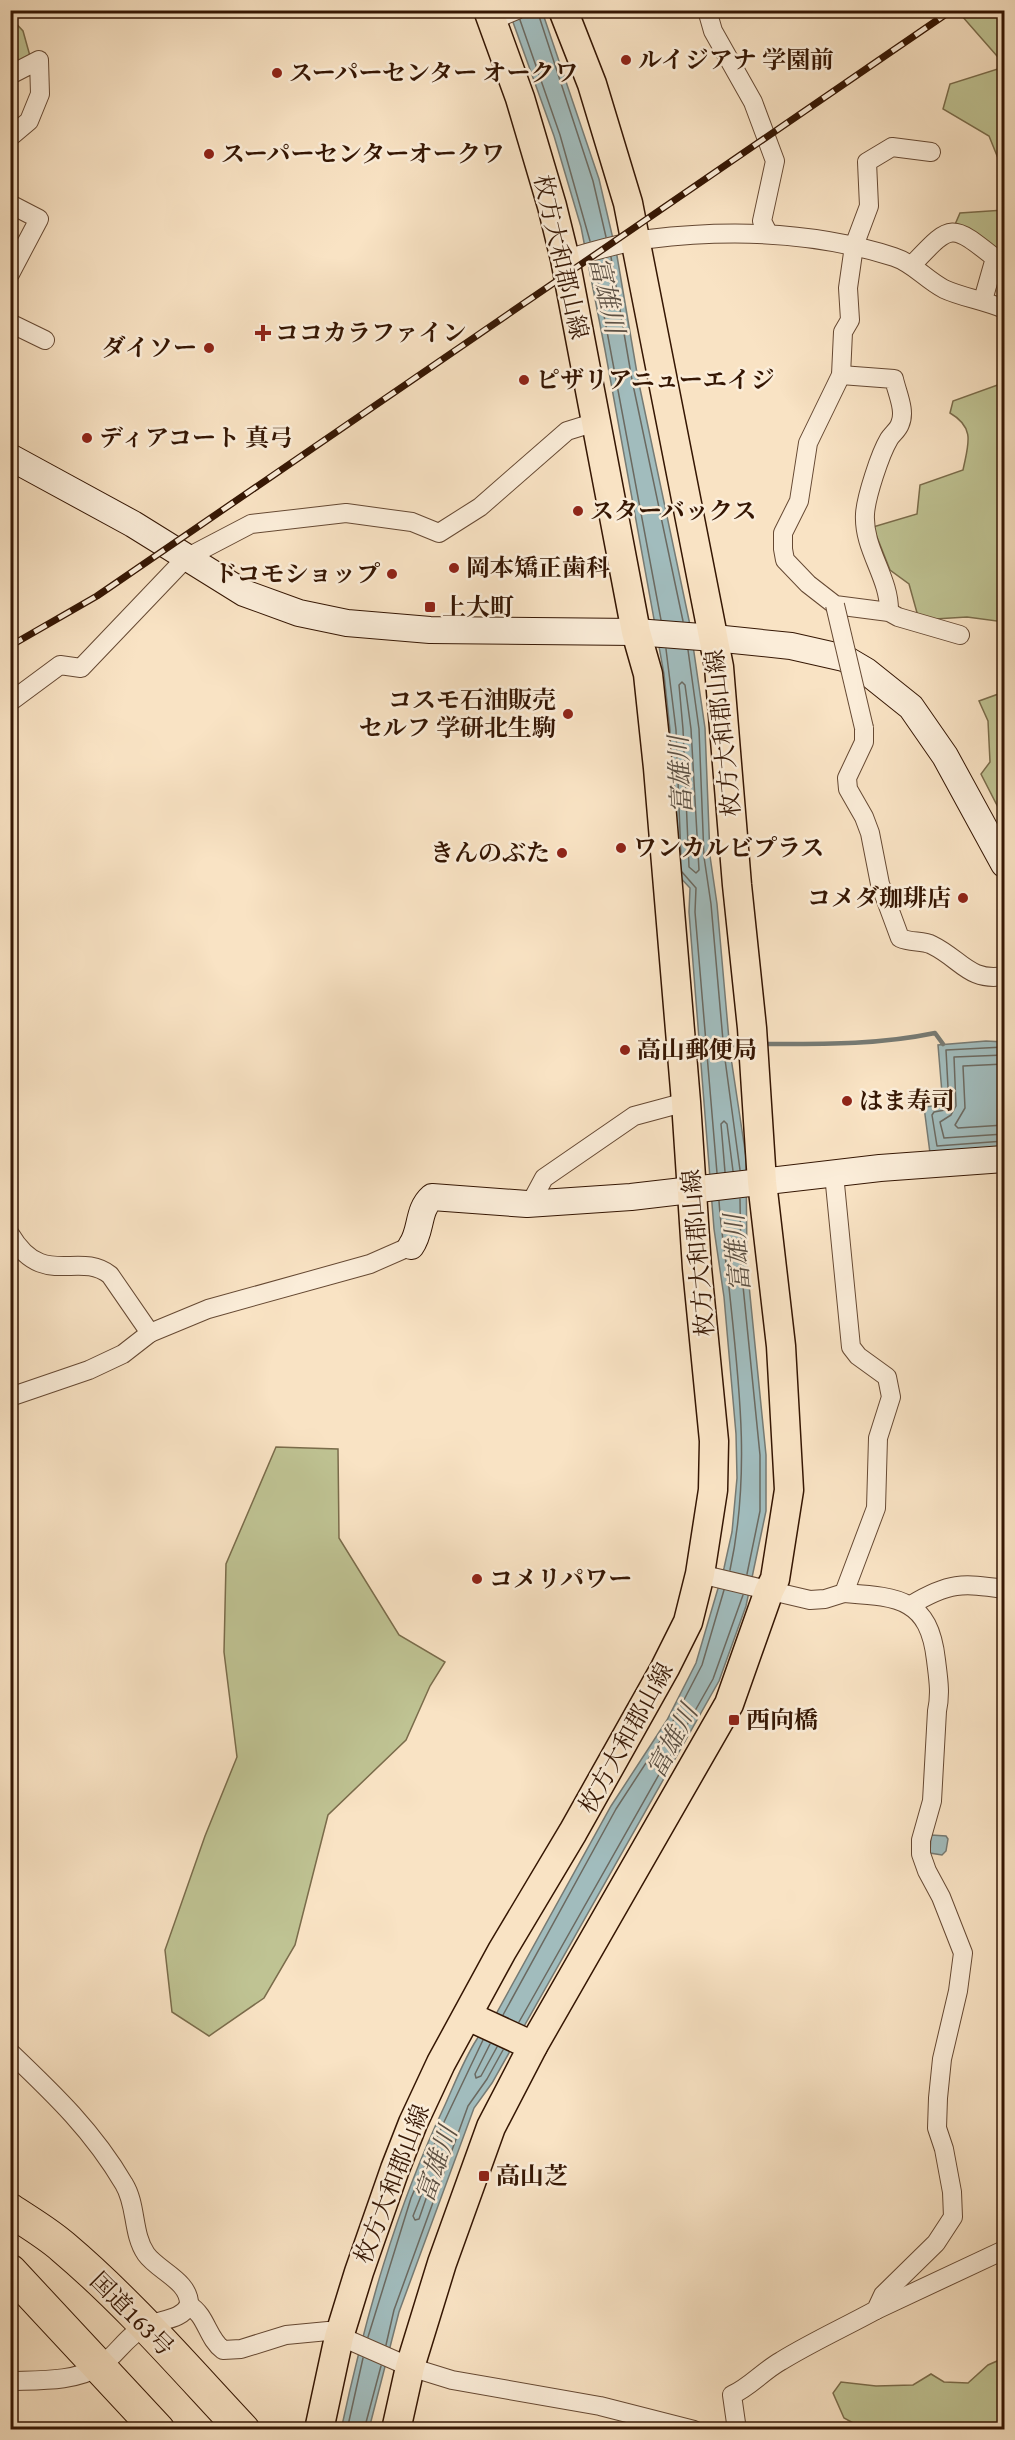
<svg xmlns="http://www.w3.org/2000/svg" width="1015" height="2440" font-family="'Gentium Book Plus','Noto Serif JP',serif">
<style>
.green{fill:#bfc393;stroke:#7a6c4b;stroke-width:1.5}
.water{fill:#a1bcbd;stroke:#767a73;stroke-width:1.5}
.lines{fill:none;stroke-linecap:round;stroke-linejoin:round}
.shore{stroke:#6b6960;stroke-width:1.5}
.stream{stroke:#767a73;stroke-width:4.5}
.street-casing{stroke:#664933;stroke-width:20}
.secondary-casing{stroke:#351603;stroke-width:28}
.primary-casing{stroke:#351603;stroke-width:31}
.highway-casing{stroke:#351603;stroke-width:35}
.street{stroke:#fbedd9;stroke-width:18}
.secondary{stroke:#fbedd9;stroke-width:26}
.primary{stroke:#f9e3c4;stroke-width:28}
.highway{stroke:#f9e3c4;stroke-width:33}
.rail-casing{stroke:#351603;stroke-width:7}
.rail{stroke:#fbedd9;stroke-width:4.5;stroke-dasharray:14;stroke-linecap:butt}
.street-bridge-casing{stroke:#664933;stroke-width:20;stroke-linecap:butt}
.street-bridge{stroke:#fbedd9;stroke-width:18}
.poi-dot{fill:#8f2418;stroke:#fbedd9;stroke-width:2}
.labels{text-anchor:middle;stroke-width:5;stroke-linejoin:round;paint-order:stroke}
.poi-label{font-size:24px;font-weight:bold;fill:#351603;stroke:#fbedd9;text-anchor:start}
.street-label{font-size:24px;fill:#351603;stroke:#fbedd9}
.water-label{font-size:26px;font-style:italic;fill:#5b5044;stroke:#fbedd9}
</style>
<rect width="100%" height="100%" fill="#f9e3c4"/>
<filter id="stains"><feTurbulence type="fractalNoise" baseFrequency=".00333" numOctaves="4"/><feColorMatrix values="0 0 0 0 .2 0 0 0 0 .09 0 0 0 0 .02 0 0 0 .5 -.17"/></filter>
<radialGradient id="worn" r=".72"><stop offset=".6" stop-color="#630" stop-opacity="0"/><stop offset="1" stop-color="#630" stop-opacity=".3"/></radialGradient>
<g class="green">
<path d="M 969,10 L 1004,11 L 1004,64 L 961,15 Z"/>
<path d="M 10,17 L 23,31 L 30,56 L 10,77 Z"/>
<path d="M 1004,67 L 1004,173 L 989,136 L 943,109 L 950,84 Z"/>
<path d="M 1004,210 L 1004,251 L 950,236 L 960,213 Z"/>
<path d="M 1003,383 L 1004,391 L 1004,622 L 967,617 L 919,620 L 909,584 L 890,570 L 873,527 L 917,514 L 920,485 L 963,470 C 968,445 976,428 950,413 L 953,401 Z"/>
<path d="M 1004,690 L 1004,819 L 981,774 L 990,762 L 988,721 L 979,701 L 1001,693 Z"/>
<path d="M 276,1447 L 338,1449 L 339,1538 L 399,1635 L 445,1662 L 430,1686 L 406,1740 L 328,1815 L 295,1945 L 264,1998 L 209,2036 L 172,2012 L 165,1950 L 205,1836 L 237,1757 L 224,1652 L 226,1564 Z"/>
<path d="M 1004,2358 L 1004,2425 C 994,2425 982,2424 971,2426 C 954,2429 937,2432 919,2426 L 919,2429 L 864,2429 L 844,2418 L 833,2393 L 841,2382 L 876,2386 L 913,2385 L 931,2374 L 944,2382 L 968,2383 L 988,2365 Z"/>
</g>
<g class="water">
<path d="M 509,11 L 542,11 L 599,179 L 617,256 L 638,379 L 690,625 L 705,728 L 710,856 L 717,904 L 730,1051 L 746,1157 L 747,1265 L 766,1455 L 766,1511 L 746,1606 L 719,1681 L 492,2083 L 474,2108 L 399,2312 L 369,2429 L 341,2430 C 365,2318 396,2208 445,2105 C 455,2083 464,2059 477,2039 C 482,2030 490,2022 496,2014 L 611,1806 L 667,1720 L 696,1663 L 724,1568 L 732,1532 L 737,1478 L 736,1434 L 724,1297 L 714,1229 L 689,912 L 690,888 L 676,873 L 670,730 L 664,674 L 605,350 L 581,227 L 554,136 Z"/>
<path d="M 986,1041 L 1004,1042 L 1004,1147 L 930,1153 L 924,1107 L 943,1105 L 938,1045 Z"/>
<path d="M 931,1835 L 946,1836 L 948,1839 L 946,1851 L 942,1855 L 930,1853 Z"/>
</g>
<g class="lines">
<g class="shore">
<path d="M 537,10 L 593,181 L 606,237"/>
<path d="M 520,20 L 560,135 L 590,241"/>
<path d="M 611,257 L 632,380 L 683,621"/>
<path d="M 594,262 L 661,620"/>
<path d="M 666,649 L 676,730 L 681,858"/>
<path d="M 688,650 L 699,729 L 704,857 L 711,904 L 724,1052 L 740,1170"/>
<path d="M 682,682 L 685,685 L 691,729 L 699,870 L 696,873 L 689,867 L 683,729 L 679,685 Z"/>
<path d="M 682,872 L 696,888 L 695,912 L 717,1173"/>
<path d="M 1004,1047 L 946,1050 L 949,1106 L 945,1110 L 934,1112 L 932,1115 L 937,1146 L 1004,1141"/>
<path d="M 1004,1055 L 954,1057 L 956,1106 L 951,1115 L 940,1122 L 944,1138 L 1004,1134"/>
<path d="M 1004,1064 L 963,1066 L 965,1108 L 955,1125 L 958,1128 L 1004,1125"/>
<path d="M 725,1172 L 721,1124 L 724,1121 L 727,1124 L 733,1171"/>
<path d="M 740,1199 L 741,1266 L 760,1455 L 760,1511 L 747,1574"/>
<path d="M 719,1201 C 721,1233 727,1265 730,1297 C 740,1390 750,1478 730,1570"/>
<path d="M 503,2015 L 616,1809 L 672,1723 L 702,1665 L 724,1590"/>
<path d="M 519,2022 L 713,1679 L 743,1595"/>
<path d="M 490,2044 L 475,2074 L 476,2078 L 481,2076 L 497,2047"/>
<path d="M 425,2186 L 429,2190 L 419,2219 L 415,2220 L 413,2216 Z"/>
<path d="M 368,2337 L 411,2198 L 444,2122 L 483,2040"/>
<path d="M 386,2345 L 394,2310 L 468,2106 L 487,2079 L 503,2050"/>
<path d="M 347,2430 L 363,2358"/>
<path d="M 364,2430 L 381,2366"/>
</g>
<g class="stream">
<path d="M 763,1044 C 820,1044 878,1045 935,1033 L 943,1044"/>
<path d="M 724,1045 L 743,1045"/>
</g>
<defs>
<g id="street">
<path d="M 707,10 L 713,31 L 753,102 L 775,161 L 762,221 L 768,233"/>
<path d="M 493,20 L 517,10"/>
<path d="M 10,75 L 39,60 L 40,94 L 29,121 L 10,137"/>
<path d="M 931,152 L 892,147 L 867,162 L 869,206 L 854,246 L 848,288 L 850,320 L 843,332 L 841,375 L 808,443 L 799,501 L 783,533 L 783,549 L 785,560 L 808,584 L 835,605 L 889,612 L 898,617 L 960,635"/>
<path d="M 10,204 L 39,219 L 10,274"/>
<path d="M 565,259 C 592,252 621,242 649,239 C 730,229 816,232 894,257 C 913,263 925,279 944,289 C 961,297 986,301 1004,309"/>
<path d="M 912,265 C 951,224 950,222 995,258 L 983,300"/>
<path d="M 10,323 L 45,340"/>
<path d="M 841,375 L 894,379 C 897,393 906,411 900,424 C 898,430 892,434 889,439 C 880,454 866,497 865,514 C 863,550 890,577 889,612"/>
<path d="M 10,702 L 60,665 L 81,668 L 186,558 L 251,524 L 346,513 L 412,522 L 439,533 L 480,507 L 567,431 L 596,422"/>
<path d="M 864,728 L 864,742 L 847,778 L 848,789 L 864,817 L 870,833 L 880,884 L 900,938 C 911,943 923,940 932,945 C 961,959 969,982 1004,976"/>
<path d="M 530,1204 L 544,1178 L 634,1116 L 686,1102"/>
<path d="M 10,1234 C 43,1290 78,1250 110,1275 L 150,1333"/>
<path d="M 10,1397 L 89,1370 L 123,1354 L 150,1333 L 208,1309 L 370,1264 L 411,1246"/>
<path d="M 700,1574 L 810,1600 L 825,1599 L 844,1593 L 876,1508 L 878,1438 L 891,1397 L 887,1377 L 858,1356 L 851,1347 L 834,1174"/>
<path d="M 911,1605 C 949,1582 962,1583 1004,1589"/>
<path d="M 10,2052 C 54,2094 93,2131 124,2184 C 137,2205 132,2234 146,2254 C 158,2271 190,2281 189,2305"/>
<path d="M 876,2310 L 1004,2250"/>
<path d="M 10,2381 C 39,2380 75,2382 100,2366 C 117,2355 126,2336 145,2327 C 159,2319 181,2321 189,2305 C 207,2316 207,2338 223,2350 L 241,2349 L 286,2335 L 328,2331 L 410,2367 L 452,2380 L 600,2406 L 694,2430"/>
<path d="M 737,2430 L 732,2395 C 750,2387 763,2371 781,2361 C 812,2342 845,2327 876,2310 L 883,2295 L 936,2243 L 953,2217 L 952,2192 L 944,2149 L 937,2128 L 938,2098 L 942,2059 L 958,1991 L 963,1953 L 941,1897 L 927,1871 L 921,1854 L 921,1840 L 932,1801 L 937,1711 C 941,1693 938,1677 936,1660 C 929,1598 898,1597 844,1593"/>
</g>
<g id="secondary">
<path d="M 10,457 L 133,524 L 244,593 L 299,613 L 347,623 L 430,630 L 636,632 L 714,638 L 791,646 L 844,658 L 866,671 L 911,707 L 945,756 L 1004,864"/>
<path d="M 411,1246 C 422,1231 417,1210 432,1197 L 527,1204 L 631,1197 L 880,1168 L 1004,1159"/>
</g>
<g id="primary">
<path d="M 468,2016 L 533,2046"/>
<path d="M 319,2430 L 339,2337 L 359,2272 L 395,2169 L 413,2123 L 441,2063 L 502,1951 L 573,1832 L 665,1668 L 688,1622 L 700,1574 L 713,1490 L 714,1441 L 697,1268 L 686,1102 L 658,768 L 648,674 L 636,632 L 565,259 L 552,206 L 520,98 L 488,10"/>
<path d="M 396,2430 L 410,2367 L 442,2263 L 491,2127 L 533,2046 L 729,1704 L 769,1591 L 775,1579 L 789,1490 L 781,1346 L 762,1182 L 752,1028 L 737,885 L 719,667 L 628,203 L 592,84 L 563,10"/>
</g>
<g id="highway">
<path d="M 10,2210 C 28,2222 47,2233 63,2247 C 128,2302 184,2367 243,2430"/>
<path d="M 10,2271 L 158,2430"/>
</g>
</defs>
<use href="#street" class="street-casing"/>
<use href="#secondary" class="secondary-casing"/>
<use href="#primary" class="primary-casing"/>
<use href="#highway" class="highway-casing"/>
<use href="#street" class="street"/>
<use href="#secondary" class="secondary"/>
<use href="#primary" class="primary"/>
<use href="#highway" class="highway"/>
<defs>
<path id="rail" d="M 10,646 L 97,596 L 952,10"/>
</defs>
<use href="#rail" class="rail-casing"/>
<use href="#rail" class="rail"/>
<defs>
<path id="street-bridge" d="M 835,605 L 864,728"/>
</defs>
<use href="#street-bridge" class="street-bridge-casing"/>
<use href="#street-bridge" class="street-bridge"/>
</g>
<g class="poi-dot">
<circle cx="626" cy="60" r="6"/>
<circle cx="277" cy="73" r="6"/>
<circle cx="209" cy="154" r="6"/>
<path d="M260 324h6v6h6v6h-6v6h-6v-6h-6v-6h6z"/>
<circle cx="209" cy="348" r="6"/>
<circle cx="524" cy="380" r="6"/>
<circle cx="87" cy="438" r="6"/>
<circle cx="578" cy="511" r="6"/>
<circle cx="454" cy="568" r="6"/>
<circle cx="392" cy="574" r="6"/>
<rect x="424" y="601" width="12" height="12" rx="3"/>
<circle cx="568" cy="714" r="6"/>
<circle cx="621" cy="848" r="6"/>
<circle cx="562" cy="853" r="6"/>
<circle cx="963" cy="898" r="6"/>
<circle cx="625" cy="1050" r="6"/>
<circle cx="847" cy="1101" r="6"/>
<circle cx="477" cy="1579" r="6"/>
<rect x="728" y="1714" width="12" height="12" rx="3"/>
<rect x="478" y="2170" width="12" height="12" rx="3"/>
</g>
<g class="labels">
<g class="poi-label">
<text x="638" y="68">ルイジアナ 学園前</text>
<text x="289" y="81">スーパーセンター オークワ</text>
<text x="221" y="162">スーパーセンターオークワ</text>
<text x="275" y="341">ココカラファイン</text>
<text x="197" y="356" text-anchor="end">ダイソー</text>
<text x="536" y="388">ピザリアニューエイジ</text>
<text x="99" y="446">ディアコート 真弓</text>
<text x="590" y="519">スターバックス</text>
<text x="466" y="576">岡本矯正歯科</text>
<text x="380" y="582" text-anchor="end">ドコモショップ</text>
<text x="442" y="615">上大町</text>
<text x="556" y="708" text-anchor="end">コスモ石油販売<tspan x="556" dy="28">セルフ 学研北生駒</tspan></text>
<text x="633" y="856">ワンカルビプラス</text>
<text x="550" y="861" text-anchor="end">きんのぶた</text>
<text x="951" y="906" text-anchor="end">コメダ珈琲店</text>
<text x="637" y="1058">高山郵便局</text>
<text x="859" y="1109">はま寿司</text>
<text x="489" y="1587">コメリパワー</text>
<text x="746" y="1728">西向橋</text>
<text x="496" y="2184">高山芝</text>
</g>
<g class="street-label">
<text transform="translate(561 257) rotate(77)" y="8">枚方大和郡山線</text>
<text transform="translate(723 733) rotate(-96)" y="8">枚方大和郡山線</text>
<text transform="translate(698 1253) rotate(-95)" y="8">枚方大和郡山線</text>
<text transform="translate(626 1738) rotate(-61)" y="8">枚方大和郡山線</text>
<text transform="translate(392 2184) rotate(-69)" y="8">枚方大和郡山線</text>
<text transform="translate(132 2314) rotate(45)" y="8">国道163号</text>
</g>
<g class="water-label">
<text transform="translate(607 295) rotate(77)" y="9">富雄川</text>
<text transform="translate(680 775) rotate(-93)" y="9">富雄川</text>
<text transform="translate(737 1253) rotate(-95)" y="9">富雄川</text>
<text transform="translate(672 1741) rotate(-62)" y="9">富雄川</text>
<text transform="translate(436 2164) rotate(-71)" y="9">富雄川</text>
</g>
</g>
<rect width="1015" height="2440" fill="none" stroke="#f9e3c4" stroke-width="36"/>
<rect x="12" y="12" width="991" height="2416" fill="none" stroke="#351603" stroke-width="3"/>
<rect x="18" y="18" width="979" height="2404" fill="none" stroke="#351603" stroke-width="1.5"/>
<rect width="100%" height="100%" filter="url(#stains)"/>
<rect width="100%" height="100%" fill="url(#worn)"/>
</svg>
